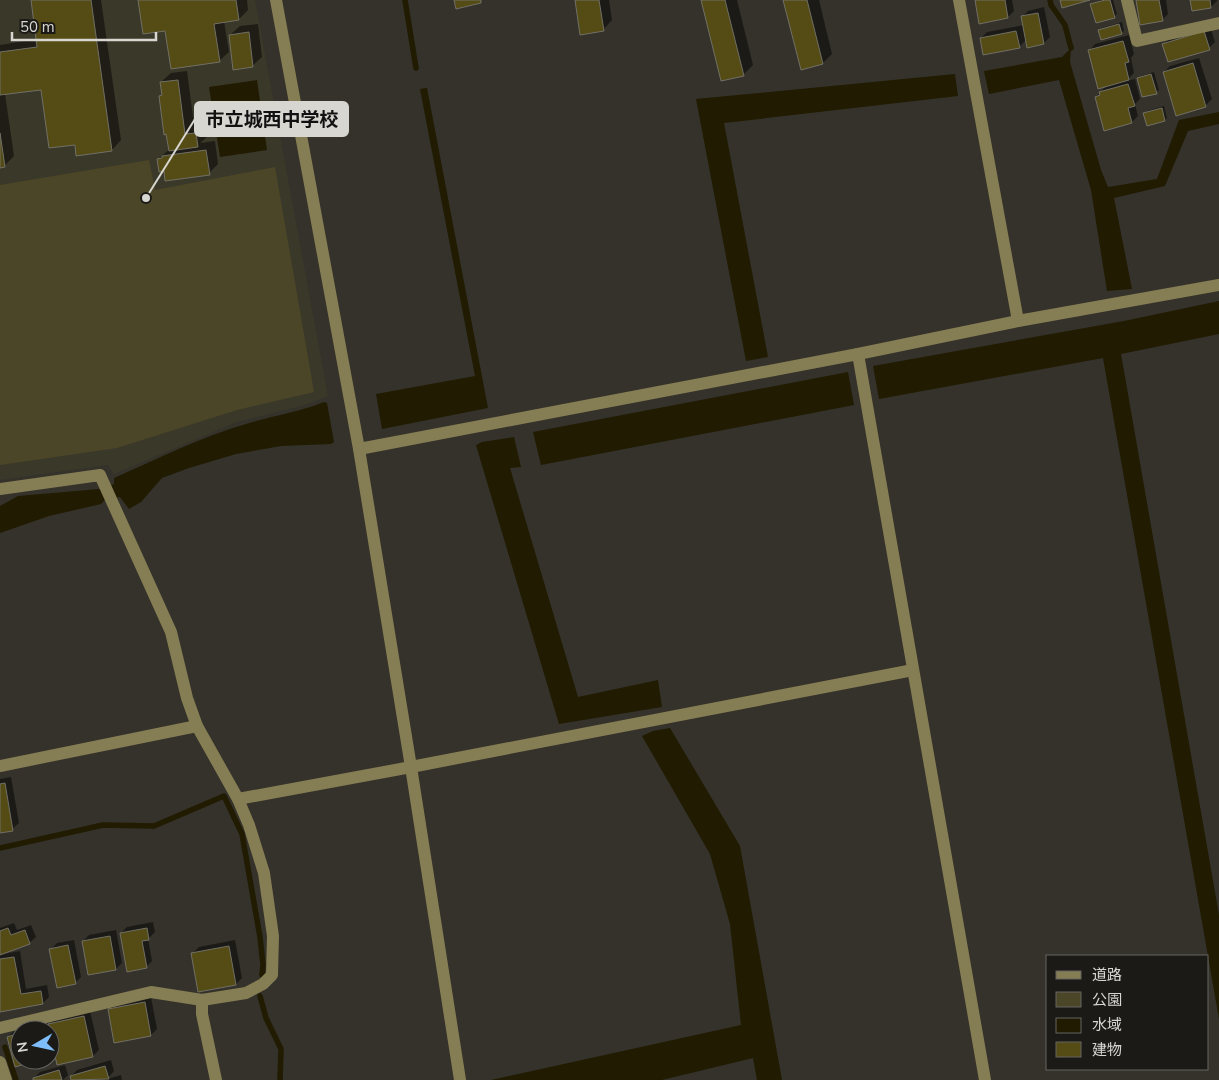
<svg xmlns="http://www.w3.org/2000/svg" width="1219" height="1080" font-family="'Nunito Sans','Noto Sans JP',sans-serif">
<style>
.built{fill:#3a3829}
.green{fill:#4c4628}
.water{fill:#201b01}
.shadow{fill:#0007}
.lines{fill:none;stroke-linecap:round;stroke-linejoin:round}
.stream{stroke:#201b01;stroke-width:5.5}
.building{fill:#554b14;stroke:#717067}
.minor{stroke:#857d53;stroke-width:12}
.leader{fill:none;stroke:#d7d6d1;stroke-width:2}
.callout-dot{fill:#d7d6d1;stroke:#1b1a16;stroke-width:2}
.callout{fill:#d7d6d1;stroke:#d7d6d1;stroke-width:2}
.callout-label{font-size:19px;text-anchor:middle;font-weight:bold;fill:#111}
</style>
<rect width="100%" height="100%" fill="#34322a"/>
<path class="built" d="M 0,0 L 255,0 L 328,396 L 305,405 L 237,422 L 114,474 L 108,465 L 0,480 Z"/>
<path class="green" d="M 149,160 L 155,190 L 275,167 L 314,392 L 237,410 L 117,448 L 0,465 L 0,185 Z"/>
<g class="water">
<path d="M 1071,48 L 1070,62 L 1101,170 L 1108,187 L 1157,179 L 1179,120 L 1219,112 L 1219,124 L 1188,131 L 1165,186 L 1114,198 L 1132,289 L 1107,291 L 1091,190 L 1059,80 L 989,94 L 984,71 L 1062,57 Z"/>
<path d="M 955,74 L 958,96 L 724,123 L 768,357 L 746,361 L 696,99 Z"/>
<path d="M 257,80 L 267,150 L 220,157 L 209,87 Z"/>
<path d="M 427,88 L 488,408 L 382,429 L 376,394 L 475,376 L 420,89 Z"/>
<path d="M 1219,301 L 1219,334 L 1121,354 L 1219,915 L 1219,1019 L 1103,358 L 879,399 L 873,366 L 1124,321 Z"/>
<path d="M 848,372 L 854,405 L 541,465 L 533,432 Z"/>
<path d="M 324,402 L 327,403 L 334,442 L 331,444 L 281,446 L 236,454 L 189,468 L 162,478 L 141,502 L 129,509 L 120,497 L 105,500 L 101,504 L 49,516 L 0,533 L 0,506 L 18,496 L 99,489 L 114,484 L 114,478 C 157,459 201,437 246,424 C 272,416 299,412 324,402 Z"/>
<path d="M 514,437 L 521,467 L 510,468 L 578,697 L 658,680 L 662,707 L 559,724 L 476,445 L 482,442 Z"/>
<path d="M 670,728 L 740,846 L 782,1080 L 757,1080 L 753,1058 L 662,1080 L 491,1080 L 741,1025 L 730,924 L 710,854 L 642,736 L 653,731 Z"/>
</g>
<g class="shadow">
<path d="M 32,0 L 101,0 L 121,140 L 112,150 L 77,155 L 76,143 L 42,88 L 5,94 L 14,156 L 4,166 L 0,167 L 0,45 L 38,39 Z"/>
<path d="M 139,0 L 247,0 L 248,10 L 239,19 L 224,21 L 229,52 L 219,61 L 166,29 Z"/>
<path d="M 576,0 L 609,0 L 612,20 L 603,30 Z"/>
<path d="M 702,0 L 737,0 L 753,65 L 743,75 Z"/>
<path d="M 784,0 L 819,0 L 832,54 L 823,63 Z"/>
<path d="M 976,0 L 1012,0 L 1014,11 L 1008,17 Z"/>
<path d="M 1101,0 L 1113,0 L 1117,14 L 1114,17 L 1092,4 Z"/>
<path d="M 1137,0 L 1166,0 L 1168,14 L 1162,20 Z"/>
<path d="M 1192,0 L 1217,0 L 1217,1 L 1211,7 Z"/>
<path d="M 1044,7 L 1050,37 L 1044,43 L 1027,39 L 1019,47 L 981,38 L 987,32 L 1024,25 L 1022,17 L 1028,11 Z"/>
<path d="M 1122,22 L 1124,31 L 1121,33 L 1099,30 L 1102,28 Z"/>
<path d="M 258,24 L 262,57 L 252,66 L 230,35 L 240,26 Z"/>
<path d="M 1210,26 L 1215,42 L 1209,48 L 1164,44 L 1170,38 Z"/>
<path d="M 1129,35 L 1134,54 L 1131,58 L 1134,73 L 1126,81 L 1135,79 L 1140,99 L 1135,104 L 1138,116 L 1132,122 L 1105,129 L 1096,97 L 1108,84 L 1089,51 L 1095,44 Z"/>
<path d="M 1199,58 L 1212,99 L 1206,105 L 1177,114 L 1164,72 L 1170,66 Z"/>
<path d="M 187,71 L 194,125 L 205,124 L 207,137 L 200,143 L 215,141 L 218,164 L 209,173 L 158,159 L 170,149 L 160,96 L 163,93 L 161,82 L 171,73 Z"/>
<path d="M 1154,72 L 1159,90 L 1156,92 L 1139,79 L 1141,76 Z"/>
<path d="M 1164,106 L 1167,118 L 1165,120 L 1144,113 L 1147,111 Z"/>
<path d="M 11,777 L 19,823 L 12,829 L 0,831 L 0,779 Z"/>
<path d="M 153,922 L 155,932 L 148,939 L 152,961 L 146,967 L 121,933 L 127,927 Z"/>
<path d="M 14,923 L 17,930 L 31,925 L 36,937 L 29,943 L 2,953 L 3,954 L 20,951 L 26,989 L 47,985 L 49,997 L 43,1003 L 0,1007 L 0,928 Z"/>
<path d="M 116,930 L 122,963 L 116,969 L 83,941 L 89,935 Z"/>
<path d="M 74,940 L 81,977 L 75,983 L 51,949 L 57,943 Z"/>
<path d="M 235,940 L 242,978 L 236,984 L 193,953 L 199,947 Z"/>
<path d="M 151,997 L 157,1029 L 151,1035 L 110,1009 L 116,1003 Z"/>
<path d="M 90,1011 L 99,1050 L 93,1056 L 49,1025 L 55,1019 Z"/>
<path d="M 42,1023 L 44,1030 L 20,1030 L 20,1060 L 33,1060 L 16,1065 L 8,1037 L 14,1031 Z"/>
<path d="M 111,1060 L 114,1071 L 107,1079 L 121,1075 L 122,1080 L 72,1080 L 71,1076 L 77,1070 Z"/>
<path d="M 65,1065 L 68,1075 L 63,1080 L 34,1080 L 34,1078 L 40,1072 Z"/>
</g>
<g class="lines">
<g class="stream">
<path d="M 405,0 L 416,68"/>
<path d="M 1050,0 L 1051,5 L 1065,25 L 1071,48"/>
<path d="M 0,848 L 103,825 L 154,826 L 224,796 L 242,834 L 260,937 L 263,965 L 262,975"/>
<path d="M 260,996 L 266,1018 L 281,1049 L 280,1080"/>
<path d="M 5,1047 L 16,1080"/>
</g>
</g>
<g class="building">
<path d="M 31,0 L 91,0 L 112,151 L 76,156 L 75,145 L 49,148 L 41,90 L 0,95 L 0,52 L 37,47 Z"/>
<path d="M 138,0 L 236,0 L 239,20 L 214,24 L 220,62 L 171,69 L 165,31 L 143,34 Z"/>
<path d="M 454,0 L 481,0 L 481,3 L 456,9 Z"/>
<path d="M 575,0 L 599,0 L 604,31 L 580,35 Z"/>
<path d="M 701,0 L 725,0 L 744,76 L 721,81 Z"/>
<path d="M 783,0 L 807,0 L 823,64 L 801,70 Z"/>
<path d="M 975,0 L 1005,0 L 1008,18 L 979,24 Z"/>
<path d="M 1060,0 L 1090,0 L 1062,8 Z"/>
<path d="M 1105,0 L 1110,0 L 1115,18 L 1096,23 L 1090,4 Z"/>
<path d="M 1136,0 L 1159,0 L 1163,21 L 1140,25 Z"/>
<path d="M 1190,0 L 1210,0 L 1211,8 L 1192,11 Z"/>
<path d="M 1038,13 L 1044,44 L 1027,48 L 1021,16 Z"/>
<path d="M 1119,24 L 1122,34 L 1101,40 L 1098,30 Z"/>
<path d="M 1016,31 L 1020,48 L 983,55 L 980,38 Z"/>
<path d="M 1204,31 L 1210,50 L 1168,62 L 1162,44 Z"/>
<path d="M 249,32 L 253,67 L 233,70 L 229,35 Z"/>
<path d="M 1123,41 L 1129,62 L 1125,63 L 1129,80 L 1098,89 L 1088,50 Z"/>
<path d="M 1193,63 L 1206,107 L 1176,116 L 1163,72 Z"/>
<path d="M 1151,74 L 1157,94 L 1142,97 L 1137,78 Z"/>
<path d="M 178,80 L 185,134 L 196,133 L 198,147 L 169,151 L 166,134 L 164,135 L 159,96 L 162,95 L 160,82 Z"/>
<path d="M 1128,84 L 1135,106 L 1128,108 L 1132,123 L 1104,131 L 1095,97 L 1100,95 L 1099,92 Z"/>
<path d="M 1162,108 L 1165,121 L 1147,126 L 1143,113 Z"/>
<path d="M 0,133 L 5,167 L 0,168 Z"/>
<path d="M 206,150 L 210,175 L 165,181 L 164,171 L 159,172 L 157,159 L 162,158 L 162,156 Z"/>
<path d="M 5,783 L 13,831 L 0,833 L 0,784 Z"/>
<path d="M 8,928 L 11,935 L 25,930 L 30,944 L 0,955 L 0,931 Z"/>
<path d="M 147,928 L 149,940 L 142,941 L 147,968 L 127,972 L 120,933 Z"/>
<path d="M 110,936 L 116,970 L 88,975 L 82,941 Z"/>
<path d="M 68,945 L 76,984 L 57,988 L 49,949 Z"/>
<path d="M 229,946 L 236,985 L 198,992 L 191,953 Z"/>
<path d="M 14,957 L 21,994 L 41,991 L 43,1004 L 0,1012 L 0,959 Z"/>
<path d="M 145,1002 L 151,1036 L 114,1043 L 108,1009 Z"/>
<path d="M 84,1016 L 93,1057 L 57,1065 L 48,1024 Z"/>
<path d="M 20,1033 L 20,1060 L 38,1060 L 15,1067 L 7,1037 Z"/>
<path d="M 105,1066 L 109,1079 L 71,1080 L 70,1076 Z"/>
<path d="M 59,1070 L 62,1080 L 33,1080 L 33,1078 Z"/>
</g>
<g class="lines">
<g class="minor">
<path d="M 276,0 L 359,449 L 411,767 L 460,1080"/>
<path d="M 1127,0 L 1137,41 L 1219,23"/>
<path d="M 1018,321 L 1219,285"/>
<path d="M 858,354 L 985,1080"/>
<path d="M 359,449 L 858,354 L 1018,321 L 959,0"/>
<path d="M 0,489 L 100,475 L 171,632 L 187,698 L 197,726 L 238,799 L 249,825 L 264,873 L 273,936 L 272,975 L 263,984 L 246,993 L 202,1000 L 151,992 L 0,1028"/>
<path d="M 0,766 L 197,726"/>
<path d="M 238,799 L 411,767 L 913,670"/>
<path d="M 202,1000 L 202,1014 L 216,1080"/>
<path d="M 0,1062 L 6,1080"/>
</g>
</g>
<path class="leader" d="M146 198L195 119"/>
<circle class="callout-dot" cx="146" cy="198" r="5"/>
<rect class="callout" x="195" y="102" width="153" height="34" rx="5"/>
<g class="callout-label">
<text x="272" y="126">市立城西中学校</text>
</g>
<rect x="1046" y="955" width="162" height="115" fill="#1b1a16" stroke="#666561"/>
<rect x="1056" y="971" width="25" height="8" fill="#857d53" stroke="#666561"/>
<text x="1092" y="980" font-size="15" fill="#d7d6d1">道路</text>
<rect x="1056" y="992" width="25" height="15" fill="#4c4628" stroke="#666561"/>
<text x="1092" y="1005" font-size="15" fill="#d7d6d1">公園</text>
<rect x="1056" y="1018" width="25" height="15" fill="#201b01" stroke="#666561"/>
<text x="1092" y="1030" font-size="15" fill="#d7d6d1">水域</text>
<rect x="1056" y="1042" width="25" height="15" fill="#554b14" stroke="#666561"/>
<text x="1092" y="1055" font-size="15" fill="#d7d6d1">建物</text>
<g transform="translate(35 1045) rotate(261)"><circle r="24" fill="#1b1a16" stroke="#666561"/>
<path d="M0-4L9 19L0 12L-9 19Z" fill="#7fbdfa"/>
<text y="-8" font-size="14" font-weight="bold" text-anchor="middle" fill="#d7d6d1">N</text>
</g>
<path d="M12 32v8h144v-8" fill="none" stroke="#d7d6d1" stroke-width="2.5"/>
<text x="20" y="32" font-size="15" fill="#d7d6d1" stroke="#1b1a16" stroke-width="4" paint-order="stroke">50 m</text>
</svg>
